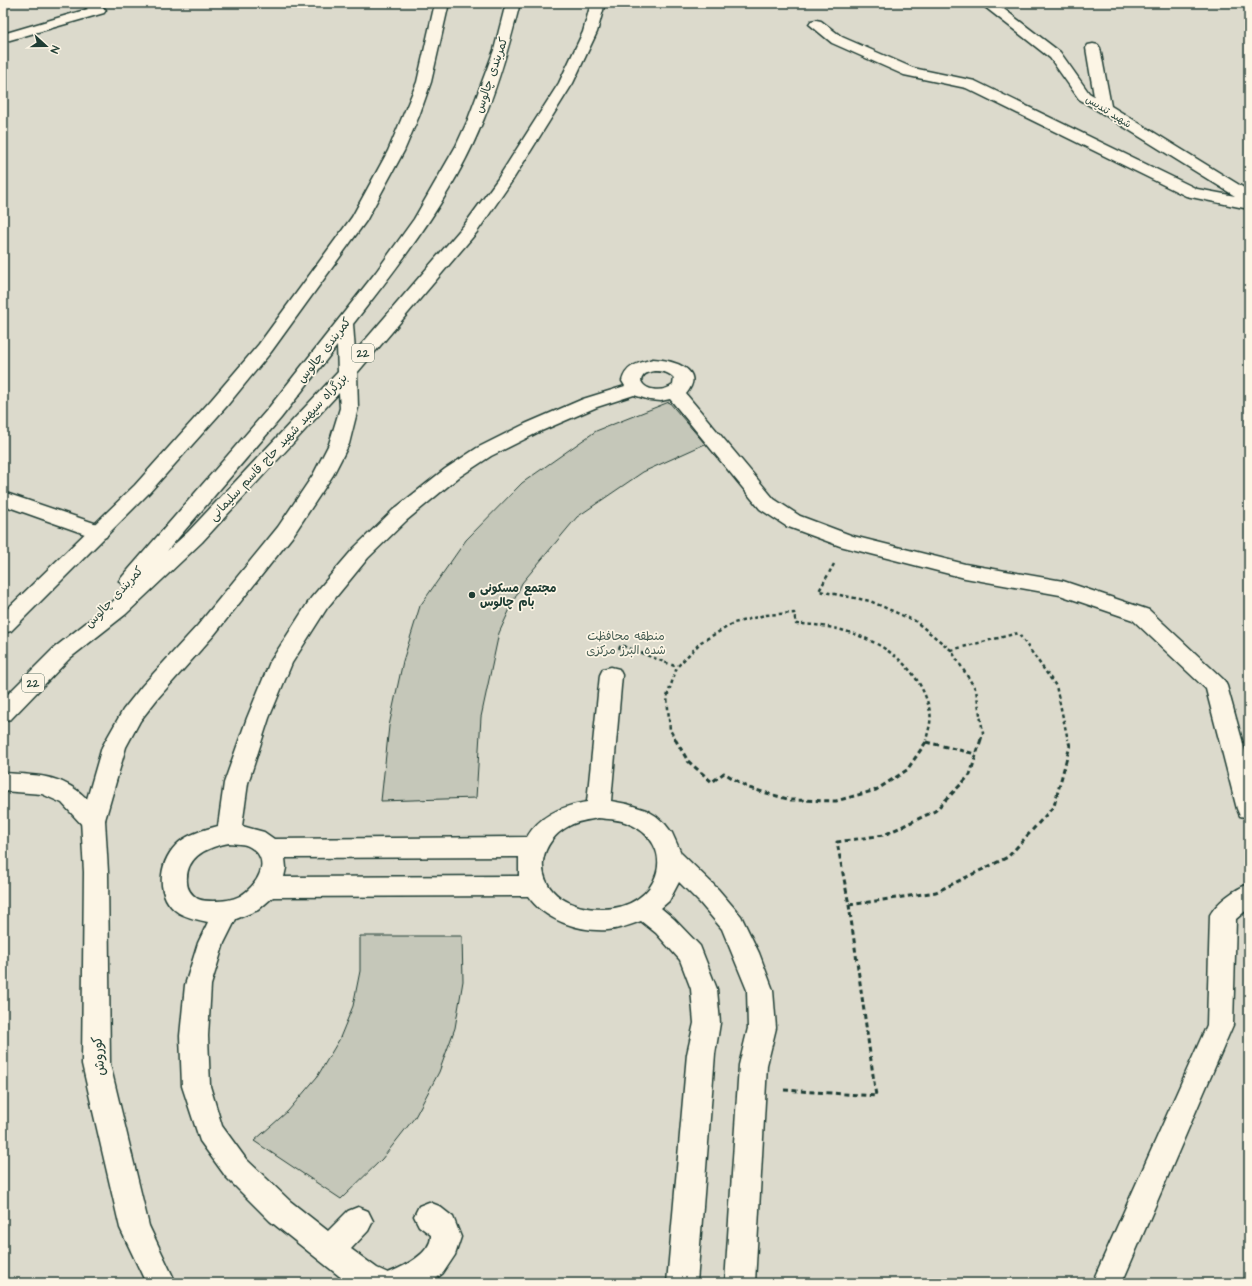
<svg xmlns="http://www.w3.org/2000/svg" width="1252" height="1286" font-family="'Architects Daughter','Playpen Sans Arabic',sans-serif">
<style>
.green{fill:#dcdacc;stroke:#7e8c80}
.building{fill:#c5c7b9;stroke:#1f3d34}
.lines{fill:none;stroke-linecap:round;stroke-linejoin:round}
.minor-casing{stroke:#1f3d34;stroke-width:3}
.secondary-casing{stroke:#1f3d34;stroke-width:3}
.trunk-casing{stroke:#1f3d34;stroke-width:3}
.path-far1{stroke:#1f3d34;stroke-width:2.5;stroke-dasharray:3.5 3;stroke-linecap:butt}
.path{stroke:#1f3d34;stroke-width:3;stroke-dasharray:5 3.5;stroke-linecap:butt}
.minor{fill:#fcf5e5;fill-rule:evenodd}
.secondary{fill:#fcf5e5;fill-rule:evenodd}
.trunk{fill:#fcf5e5;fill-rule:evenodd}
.poi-dot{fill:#1f3d34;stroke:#fcf5e5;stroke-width:1.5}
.labels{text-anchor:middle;stroke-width:3.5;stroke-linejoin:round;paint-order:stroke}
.far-street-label{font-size:10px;fill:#1f3d34;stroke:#fcf5e5}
.shield{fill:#fcf5e5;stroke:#617469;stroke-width:1}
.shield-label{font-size:11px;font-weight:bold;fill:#1f3d34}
.street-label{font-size:12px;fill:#1f3d34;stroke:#fcf5e5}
.poi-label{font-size:12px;font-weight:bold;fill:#1f3d34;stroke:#fcf5e5;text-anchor:start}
.park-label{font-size:12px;fill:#455c52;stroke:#fcf5e5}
.near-street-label{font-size:14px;fill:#1f3d34;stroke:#fcf5e5}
</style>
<rect width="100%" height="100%" fill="#fcf5e5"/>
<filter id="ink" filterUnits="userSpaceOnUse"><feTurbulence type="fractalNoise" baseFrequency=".025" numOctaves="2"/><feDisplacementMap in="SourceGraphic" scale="8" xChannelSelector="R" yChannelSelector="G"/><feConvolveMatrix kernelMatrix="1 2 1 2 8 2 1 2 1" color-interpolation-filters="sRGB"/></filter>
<g filter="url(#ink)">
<rect class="green" x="3" y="3" width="1246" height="1280"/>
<g class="building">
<path d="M 669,402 L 705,444 L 643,472 L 577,517 L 522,583 L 499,633 L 481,717 L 476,798 L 381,801 L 389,726 L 403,661 L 420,606 L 466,540 L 522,483 L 596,431 Z"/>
<path d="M 360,936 L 462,936 L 463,981 L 455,1028 L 439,1072 L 415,1117 L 382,1159 L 341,1199 L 254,1141 L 288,1111 L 317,1077 L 339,1040 L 353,1006 L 360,971 Z"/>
</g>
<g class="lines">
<defs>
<g id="minor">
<path d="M 82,3 L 98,3 L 106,10 L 104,13 L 3,42 L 3,34 L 88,9 Z"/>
<path d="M 980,3 L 996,3 L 1060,52 L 1089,93 L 1094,96 L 1086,48 L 1088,45 L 1093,44 L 1098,45 L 1100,48 L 1111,106 L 1249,191 L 1249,209 L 1186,196 L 966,88 L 904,75 L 832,43 L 809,24 L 811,21 L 816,20 L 821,21 L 842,37 L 913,68 L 975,81 L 1197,189 L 1235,196 L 1079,99 L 1050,58 Z"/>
<path d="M 653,359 C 672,360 707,369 686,394 L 774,499 L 800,516 L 853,536 L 965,564 L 1063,581 L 1149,610 L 1224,680 L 1227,686 L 1249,765 L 1249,818 L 1240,816 L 1237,809 L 1206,689 L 1133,620 L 1060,595 L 965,578 L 840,546 L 786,526 L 760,509 L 670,399 L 661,401 L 650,400 L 634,395 L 597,407 L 539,432 L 491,456 L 459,477 L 407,520 L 368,558 L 327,608 L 292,663 L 269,718 L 248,783 L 242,826 L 264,832 L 274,839 L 527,837 C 540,815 562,806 587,802 L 600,675 L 603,669 L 611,667 L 619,669 L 622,675 L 611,801 L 627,804 L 646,810 L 656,816 L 665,824 L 672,833 L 681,853 L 718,889 L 741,916 L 759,953 L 773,990 L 776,1028 L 767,1065 L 755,1283 L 725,1283 L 739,1065 L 748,1028 L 747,990 L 722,929 L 700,903 L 679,882 L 669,901 L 661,908 L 674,919 L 700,946 L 717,989 L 720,1023 L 715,1054 L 697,1283 L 667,1283 L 687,1054 L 694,1023 L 691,989 L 680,960 L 656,933 L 641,921 C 630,925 619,929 608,930 C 580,932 544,920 528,896 L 273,897 L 258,910 L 236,919 L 224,943 L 211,985 L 208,1036 L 210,1086 L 222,1126 L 246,1159 L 290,1201 L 328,1231 L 348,1211 L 358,1207 L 368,1211 L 373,1221 L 368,1231 L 351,1249 L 377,1268 L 388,1273 C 403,1267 432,1253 431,1235 L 419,1226 L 414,1216 L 419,1206 L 429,1202 L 439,1206 L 453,1217 L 461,1237 L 455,1255 L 443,1273 L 431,1283 L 348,1283 L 270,1221 L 226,1177 L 200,1141 L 182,1086 L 180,1036 L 185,985 L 198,943 L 208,922 C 199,920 188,918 179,913 C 155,897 158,864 176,845 C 187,834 204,830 218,826 L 224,783 L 247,718 L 270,662 L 311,598 L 354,548 L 393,510 L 445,469 L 477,448 L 525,424 L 583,399 L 625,386 L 622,381 C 626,365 639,363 653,359 ZM 654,371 C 662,371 669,372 674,378 L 673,385 C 664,392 646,392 641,381 C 642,374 648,372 654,371 ZM 598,818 C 607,819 617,819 625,822 C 682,843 660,910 601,909 C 587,909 573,906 561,898 C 532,878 540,841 569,826 C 577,821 588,820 598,818 ZM 229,843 C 235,844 244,843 250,847 C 273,860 257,886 240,896 C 232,900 223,901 213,901 C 208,901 203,901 198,899 C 192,895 187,890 187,882 C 185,857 207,847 229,843 ZM 519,857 L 519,876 L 284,877 L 286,868 L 285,858 Z"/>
<path d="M 3,492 L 106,527 L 109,532 L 106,537 L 99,539 L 3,505 Z"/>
<path d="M 1249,884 L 1249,908 L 1236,919 L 1233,1025 L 1122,1283 L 1092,1283 L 1207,1025 L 1210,915 C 1217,902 1235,889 1249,884 Z"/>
</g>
<path id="secondary" d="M 93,811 L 102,813 L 105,820 L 108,872 L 110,1064 L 149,1226 L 176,1283 L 146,1283 L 120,1228 L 82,1064 L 84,872 L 81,820 L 84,813 Z"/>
<g id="trunk">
<path d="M 435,3 L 449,3 L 431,82 L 419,116 L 404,151 L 366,221 L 271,352 L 226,407 L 149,493 L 11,631 L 3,633 L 3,613 L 135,485 L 212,399 L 259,344 L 352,217 L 388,151 L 417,82 Z"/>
<path d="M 506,3 L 520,3 C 508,51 494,99 473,144 C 442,210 397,268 353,324 L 355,352 L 465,224 L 497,180 L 559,83 L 583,32 L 591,3 L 605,3 L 597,32 L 573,83 L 512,181 L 477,232 L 357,373 L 358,408 L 349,444 L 333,475 L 292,537 L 214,635 L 158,698 L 140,721 L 126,747 L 105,820 L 102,827 L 93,829 L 84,827 L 62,803 L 42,794 L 3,791 L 3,773 C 36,775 62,774 87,799 L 102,747 L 123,710 L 142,686 L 198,625 L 278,527 L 313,475 L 329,444 L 340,408 L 339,393 L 202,542 L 126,614 L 70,658 L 11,719 L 3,721 L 3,699 L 54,648 L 110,604 L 128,588 L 123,586 L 119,581 L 123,576 L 267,410 L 376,272 L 414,219 L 456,146 L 467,122 L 494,50 ZM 337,346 L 338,372 L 188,532 L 167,551 L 281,418 Z"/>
</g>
</defs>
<use href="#minor" class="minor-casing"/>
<use href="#secondary" class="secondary-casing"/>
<use href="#trunk" class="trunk-casing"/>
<g class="path-far1">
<path d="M 834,564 L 819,591 L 870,601 L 915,621 L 951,650 L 976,690 L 983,733 L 981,740"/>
<path d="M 619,649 L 621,645 L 677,667"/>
<path d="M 951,650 L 1018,633 L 1056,686 L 1068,740"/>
<path d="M 676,740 L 670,730 L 667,697 L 677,667 L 701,642 L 734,623 L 765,615 L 794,613 L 796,624 C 852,624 918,652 930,712 C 932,720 928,732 926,740"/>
</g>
<g class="path">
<path d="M 675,739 L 688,761 L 712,782 L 724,773 L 749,788 L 791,800 L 836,801 L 876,790 L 907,770 L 926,742 L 927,739"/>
<path d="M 926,742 L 976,754"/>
<path d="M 849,905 L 936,892 L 1008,857 L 1054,806 L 1070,746 L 1068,739"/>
<path d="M 784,1090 L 876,1096 L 849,905 L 837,842 L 884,835 L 935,811 L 970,775 L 981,739"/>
</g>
<use href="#minor" class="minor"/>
<use href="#secondary" class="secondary"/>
<use href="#trunk" class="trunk"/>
</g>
</g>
<circle class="poi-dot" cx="472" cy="595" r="4"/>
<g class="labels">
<g class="far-street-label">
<text transform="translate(1109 111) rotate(32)" y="4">شهید تندیس</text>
</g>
<g class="shield">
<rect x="352" y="344" width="22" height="18" rx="3"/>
<rect x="22" y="674" width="22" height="18" rx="3"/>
</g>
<g class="shield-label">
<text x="363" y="357">22</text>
<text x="33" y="687">22</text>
</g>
<g class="street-label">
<text transform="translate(491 75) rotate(-71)" y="4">کمربندی چالوس</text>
<text transform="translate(324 350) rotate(-52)" y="4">کمربندی چالوس</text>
<text transform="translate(278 447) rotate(-47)" y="4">بزرگراه سپهبد شهید حاج قاسم سلیمانی</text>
<text transform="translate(114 597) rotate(-47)" y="4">کمربندی چالوس</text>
</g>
<g class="poi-label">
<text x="480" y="592">مجتمع مسکونی<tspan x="480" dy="14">بام چالوس</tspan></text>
</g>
<g class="park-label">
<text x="626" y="640">منطقه محافظت<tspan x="626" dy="14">شده البرز مرکزی</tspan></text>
</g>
<g class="near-street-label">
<text transform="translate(98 1056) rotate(-95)" y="5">کوروش</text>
</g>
</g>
<rect width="1252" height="1286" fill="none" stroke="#fcf5e5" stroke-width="16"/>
<rect x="8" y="8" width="1236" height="1270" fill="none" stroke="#1f3d34" stroke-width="1.5" filter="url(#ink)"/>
<g transform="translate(46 46) rotate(111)" stroke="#fcf5e5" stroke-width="3" paint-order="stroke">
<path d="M0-3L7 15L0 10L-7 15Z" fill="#1f3d34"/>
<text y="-6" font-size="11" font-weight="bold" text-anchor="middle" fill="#1f3d34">N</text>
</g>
</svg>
